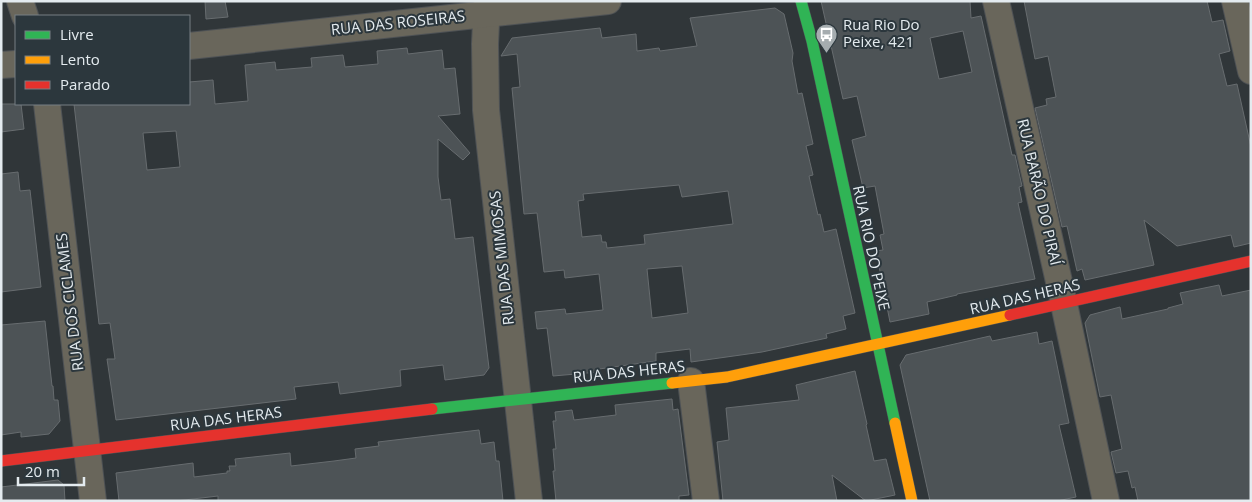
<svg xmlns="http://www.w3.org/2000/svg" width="1252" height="502" font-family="'Open Sans',sans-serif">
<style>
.building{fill:#4d5356;stroke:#676c6f;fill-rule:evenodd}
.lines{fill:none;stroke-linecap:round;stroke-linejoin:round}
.street-casing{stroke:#4e5255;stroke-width:28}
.fast-casing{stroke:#4e5255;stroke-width:12}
.slow-casing{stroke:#4e5255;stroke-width:12}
.jam-casing{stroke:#4e5255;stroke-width:12}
.street{stroke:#69665b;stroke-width:26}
.fast{stroke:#30b455;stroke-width:11}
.slow{stroke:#ff9f0a;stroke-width:11}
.jam{stroke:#e5322d;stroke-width:11}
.labels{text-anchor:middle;stroke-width:4;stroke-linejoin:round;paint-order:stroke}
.street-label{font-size:15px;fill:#e4ebef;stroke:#2c373d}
.poi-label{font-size:15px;fill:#e4ebef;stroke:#2c373d;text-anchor:start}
</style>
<rect width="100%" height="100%" fill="#303639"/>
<g class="building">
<path d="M 205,1 L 225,1 L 228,17 L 206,19 Z"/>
<path d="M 821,1 L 970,1 L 971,18 L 981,16 L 1012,155 L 1015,155 L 1022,186 L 1019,187 L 1022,202 L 1018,203 L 1035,279 L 957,294 L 957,295 L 927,302 L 929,314 L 890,322 L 876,251 L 883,250 L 880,235 L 884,234 L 875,186 L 863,188 L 852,140 L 866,136 L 857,96 L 843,99 ZM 963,31 L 972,72 L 939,79 L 930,38 Z"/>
<path d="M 1024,1 L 1207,1 L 1212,22 L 1223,20 L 1230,51 L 1219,54 L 1227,86 L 1237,84 L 1251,147 L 1251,243 L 1234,247 L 1231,235 L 1177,246 L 1144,220 L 1154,265 L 1085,280 L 1082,269 L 1077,271 L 1067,226 L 1062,227 L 1035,108 L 1047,105 L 1046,99 L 1056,97 L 1048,56 L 1035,59 Z"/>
<path d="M 775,8 L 784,14 L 793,53 L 792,61 L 798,94 L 802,93 L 813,144 L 806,146 L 813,175 L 809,176 L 818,215 L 820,214 L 824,232 L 836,229 L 848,282 L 855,313 L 843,316 L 846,329 L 826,334 L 827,338 L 762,352 L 691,362 L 690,349 L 656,353 L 656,361 L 599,369 L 599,372 L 553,376 L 547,328 L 537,329 L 535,312 L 565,309 L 566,314 L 603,310 L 599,274 L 565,278 L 564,270 L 544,272 L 537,213 L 524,214 L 512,88 L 520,87 L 517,54 L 501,56 L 512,38 L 600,28 L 602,38 L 636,34 L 637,51 L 659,48 L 660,51 L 697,46 L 690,18 ZM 679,185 L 682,197 L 728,191 L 733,224 L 644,235 L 645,244 L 607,248 L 606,242 L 602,242 L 601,235 L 582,237 L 578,201 L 584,200 L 583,194 ZM 682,266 L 688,313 L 652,318 L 647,269 Z"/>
<path d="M 407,48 L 408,54 L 442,50 L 444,69 L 455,68 L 460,114 L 438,116 L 470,153 L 463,160 L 438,139 L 438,177 L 441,200 L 450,199 L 455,239 L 473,237 L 489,368 L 484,375 L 445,380 L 443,365 L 400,370 L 401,386 L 340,394 L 338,382 L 294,387 L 296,399 L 116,420 L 107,359 L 115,359 L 110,323 L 99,324 L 74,104 L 189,104 L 189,82 L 213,80 L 215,104 L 248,101 L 245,65 L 275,62 L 276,70 L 312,67 L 311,58 L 343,55 L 345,67 L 378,64 L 377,51 ZM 176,131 L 180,167 L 147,170 L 143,133 Z"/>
<path d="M 1,104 L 21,104 L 24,129 L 1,132 Z"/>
<path d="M 18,172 L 20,191 L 30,190 L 41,287 L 1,292 L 1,174 Z"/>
<path d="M 1219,285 L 1222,296 L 1251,290 L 1251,501 L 1138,501 L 1135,487 L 1132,488 L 1128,471 L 1116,473 L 1111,452 L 1122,449 L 1111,395 L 1100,397 L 1085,323 L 1090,315 L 1120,307 L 1122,319 L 1168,309 L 1168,308 L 1183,304 L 1180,293 Z"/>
<path d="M 45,321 L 52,386 L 53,386 L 54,400 L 58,400 L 60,421 L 49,434 L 21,437 L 21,432 L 1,435 L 1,325 Z"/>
<path d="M 1037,332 L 1039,344 L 1052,341 L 1069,423 L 1059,425 L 1076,497 L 1057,501 L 930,501 L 900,365 L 906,355 L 990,336 L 992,341 Z"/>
<path d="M 855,371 L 867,424 L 866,425 L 874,461 L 886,459 L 895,495 L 866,501 L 832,475 L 837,501 L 723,501 L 717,442 L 729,440 L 726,408 L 799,400 L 796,385 Z"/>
<path d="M 672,399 L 673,410 L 678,409 L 689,495 L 679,496 L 679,501 L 556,501 L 553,471 L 555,471 L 553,449 L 556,449 L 553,421 L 556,421 L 555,412 L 572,410 L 574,420 L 616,415 L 615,405 Z"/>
<path d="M 479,430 L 481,444 L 494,442 L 496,461 L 499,461 L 503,501 L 218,501 L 218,496 L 176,501 L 119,501 L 116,473 L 193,463 L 194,477 L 227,473 L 227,471 L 230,471 L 229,466 L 236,466 L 235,459 L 290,453 L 291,466 L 334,461 L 356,458 L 355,449 L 379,446 L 378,442 Z"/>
<path d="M 58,480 L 64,485 L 65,501 L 1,501 L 1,487 Z"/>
</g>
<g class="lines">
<defs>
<g id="street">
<path d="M 20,1 L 25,16"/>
<path d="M 487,1 L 485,44 L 486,110 L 529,501"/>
<path d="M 996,1 L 1064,304 L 1106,501"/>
<path d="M 1235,1 L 1251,71"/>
<path d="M 189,46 L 608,1"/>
<path d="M 1,65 L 16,64"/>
<path d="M 47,104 L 93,501"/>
<path d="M 691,381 L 706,501"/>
</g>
<g id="fast">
<path d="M 801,1 L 812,41 L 895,423"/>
<path d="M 432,409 L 672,383"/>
</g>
<g id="slow">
<path d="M 672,383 L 727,377 L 1010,315"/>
<path d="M 895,423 L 912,501"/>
</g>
<g id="jam">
<path d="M 1010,315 L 1251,261"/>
<path d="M 1,461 L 432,409"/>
</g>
</defs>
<use href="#street" class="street-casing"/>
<use href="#fast" class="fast-casing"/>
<use href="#slow" class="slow-casing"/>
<use href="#jam" class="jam-casing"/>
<use href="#street" class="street"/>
<use href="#fast" class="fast"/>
<use href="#slow" class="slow"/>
<use href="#jam" class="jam"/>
</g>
<defs>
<symbol id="bus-pin" viewBox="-11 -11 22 30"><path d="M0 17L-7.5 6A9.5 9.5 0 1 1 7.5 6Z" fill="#a5acaf" stroke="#2c373d"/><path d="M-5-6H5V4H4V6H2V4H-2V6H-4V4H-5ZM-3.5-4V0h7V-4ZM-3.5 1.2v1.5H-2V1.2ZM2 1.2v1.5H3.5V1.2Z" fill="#fff"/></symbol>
</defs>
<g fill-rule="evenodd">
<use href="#bus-pin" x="814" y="22" width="25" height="34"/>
</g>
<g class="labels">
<g class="street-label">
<text transform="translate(398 23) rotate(-6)" y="5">RUA DAS ROSEIRAS</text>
<text transform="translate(1039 192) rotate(77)" y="5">RUA BARÃO DO PIRAÍ</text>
<text transform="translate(871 248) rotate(78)" y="5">RUA RIO DO PEIXE</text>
<text transform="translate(502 258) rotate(-96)" y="5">RUA DAS MIMOSAS</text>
<text transform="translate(1025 297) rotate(-13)" y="5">RUA DAS HERAS</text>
<text transform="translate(70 302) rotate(-97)" y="5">RUA DOS CICLAMES</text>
<text transform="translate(629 372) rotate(-6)" y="5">RUA DAS HERAS</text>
<text transform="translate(226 419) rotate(-7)" y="5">RUA DAS HERAS</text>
</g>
<g class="poi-label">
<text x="843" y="30">Rua Rio Do<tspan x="843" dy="17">Peixe, 421</tspan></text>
</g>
</g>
<rect width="1252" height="502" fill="none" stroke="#e4ebef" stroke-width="5"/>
<rect x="15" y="15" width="175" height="90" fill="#2c373d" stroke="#767f84"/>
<rect x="25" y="31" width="25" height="8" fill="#30b455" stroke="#767f84"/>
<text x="60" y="40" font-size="15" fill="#e4ebef">Livre</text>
<rect x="25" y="56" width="25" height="8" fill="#ff9f0a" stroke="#767f84"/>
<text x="60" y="65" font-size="15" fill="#e4ebef">Lento</text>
<rect x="25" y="81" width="25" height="8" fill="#e5322d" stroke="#767f84"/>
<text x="60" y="90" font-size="15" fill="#e4ebef">Parado</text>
<path d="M18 477v8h66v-8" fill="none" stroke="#e4ebef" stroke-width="2.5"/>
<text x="25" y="477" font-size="15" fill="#e4ebef" stroke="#2c373d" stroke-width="4" paint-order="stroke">20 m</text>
</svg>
